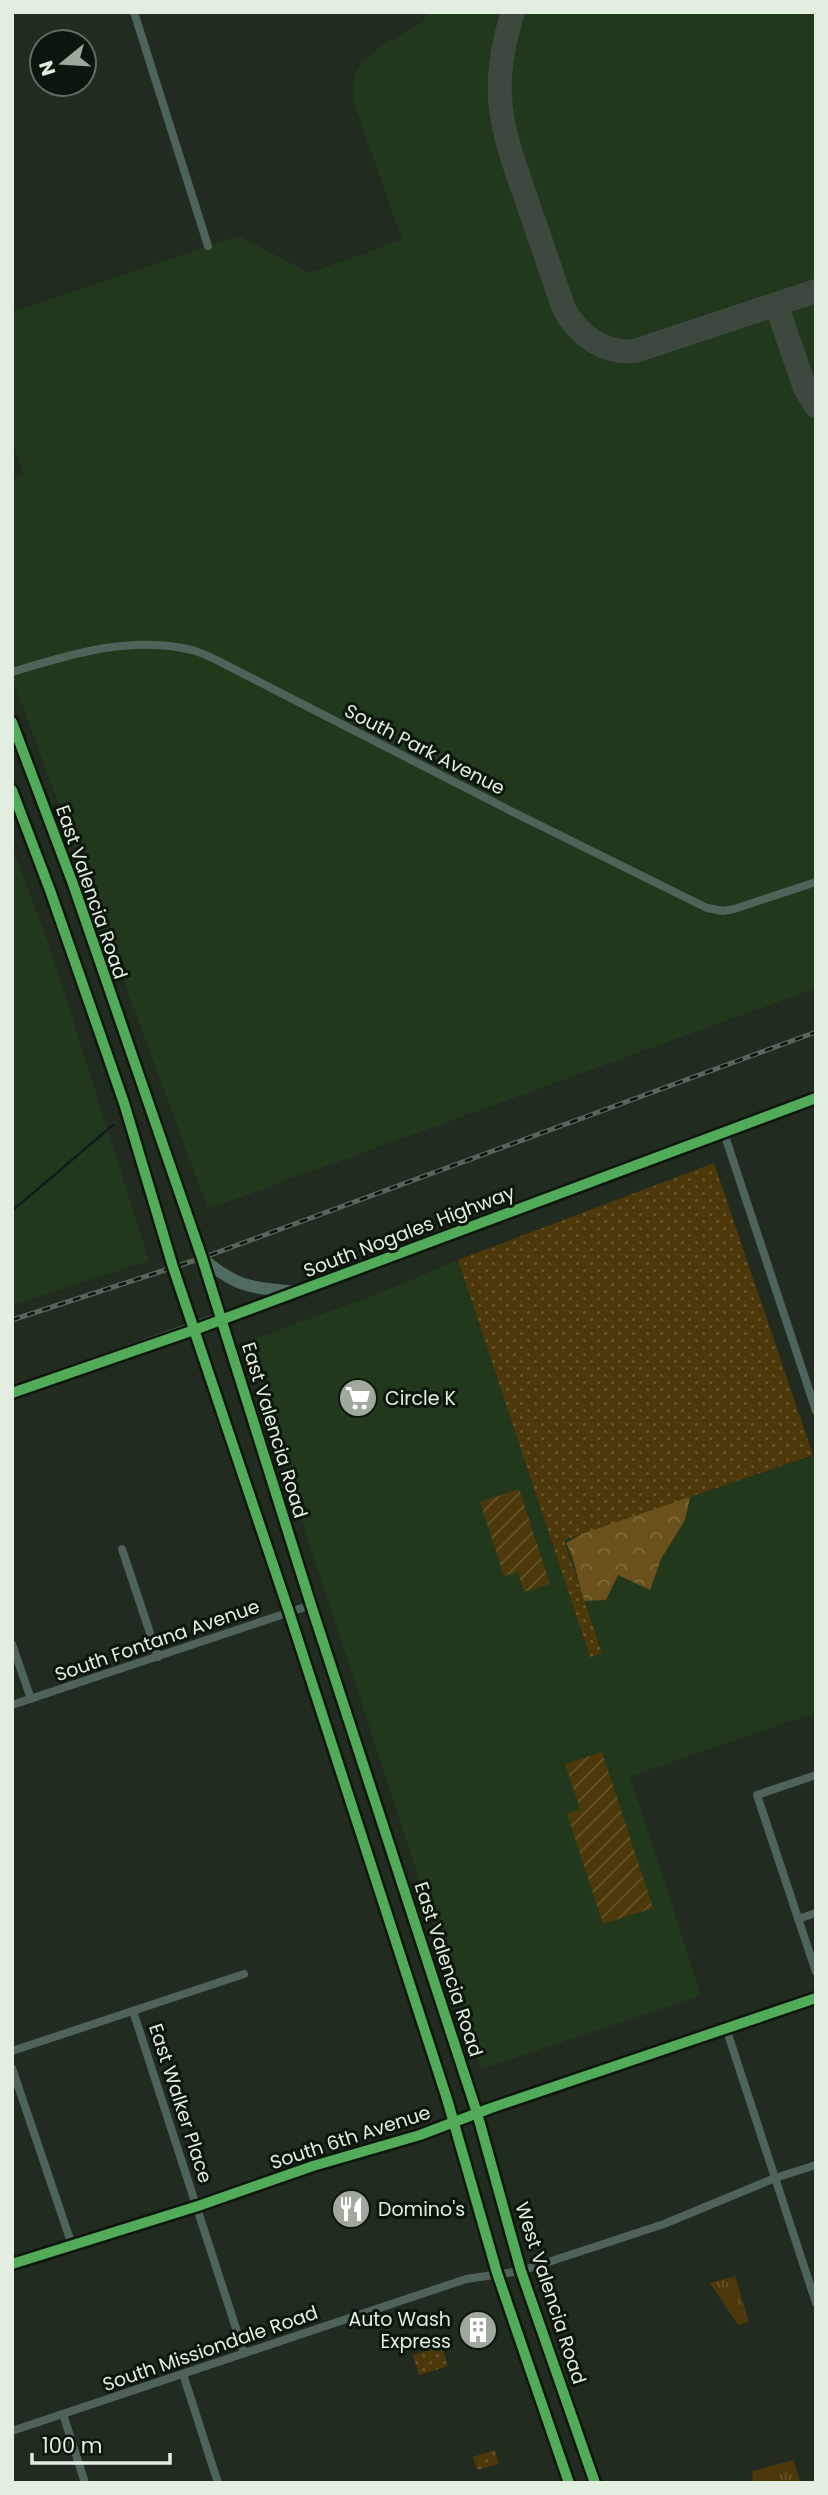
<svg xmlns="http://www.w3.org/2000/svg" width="828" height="2495" font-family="Poppins,sans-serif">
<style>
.built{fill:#22381d}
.grass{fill:url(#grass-tufts)}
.forest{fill:url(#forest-crowns)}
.park{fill:url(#park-dots)}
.garden{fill:url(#garden-furrows)}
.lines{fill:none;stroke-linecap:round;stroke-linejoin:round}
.stream{stroke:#0e1d1d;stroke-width:2.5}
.taxiway{stroke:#3d483e;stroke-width:24}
.minor{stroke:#4f635b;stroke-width:8}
.tertiary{stroke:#4f635b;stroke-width:10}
.secondary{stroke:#4d655b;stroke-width:10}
.primary{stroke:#506c60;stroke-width:12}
.rail-casing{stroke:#58665c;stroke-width:5}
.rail{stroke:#0d160c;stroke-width:2.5;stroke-dasharray:8;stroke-linecap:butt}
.cycleway-casing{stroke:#0d160c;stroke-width:15}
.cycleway{stroke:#51ab58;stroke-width:10}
.labels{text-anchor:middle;stroke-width:6;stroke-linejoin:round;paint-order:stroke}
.street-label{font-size:19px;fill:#e2eedf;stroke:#0d160c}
.poi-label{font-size:19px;fill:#e2eedf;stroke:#0d160c;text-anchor:start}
</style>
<defs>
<pattern id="grass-tufts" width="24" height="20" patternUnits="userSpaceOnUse" patternTransform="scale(1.75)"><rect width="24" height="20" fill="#4c3809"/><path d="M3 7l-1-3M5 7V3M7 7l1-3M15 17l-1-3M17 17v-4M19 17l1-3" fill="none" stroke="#66552c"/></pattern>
<pattern id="forest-crowns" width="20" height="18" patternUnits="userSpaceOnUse" patternTransform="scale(1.75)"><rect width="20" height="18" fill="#6a501a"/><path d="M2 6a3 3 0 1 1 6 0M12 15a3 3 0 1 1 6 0" fill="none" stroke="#7f6a3b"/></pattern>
<pattern id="park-dots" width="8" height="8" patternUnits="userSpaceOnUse" patternTransform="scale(1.75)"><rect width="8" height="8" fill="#4c3809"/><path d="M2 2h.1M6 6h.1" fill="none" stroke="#66552c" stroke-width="1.8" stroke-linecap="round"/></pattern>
<pattern id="garden-furrows" width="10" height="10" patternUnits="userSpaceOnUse" patternTransform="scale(1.75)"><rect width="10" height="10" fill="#4c3809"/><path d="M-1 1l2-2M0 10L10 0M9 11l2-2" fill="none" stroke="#66552c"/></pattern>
</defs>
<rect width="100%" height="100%" fill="#222b1f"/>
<g class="built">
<path d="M 428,12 L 816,12 L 816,988 L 208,1209 L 12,677 L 12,479 L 24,475 L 12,441 L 12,312 L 239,236 L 309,273 L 402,240 L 352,96 L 355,75 L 364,60 L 383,45 L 423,22 Z"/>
<path d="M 12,846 L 52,954 L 149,1261 L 12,1305 Z"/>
<path d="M 458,1260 L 590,1657 L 602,1652 L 564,1540 L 813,1455 L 816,1464 L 816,1713 L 630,1776 L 701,1995 L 481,2069 L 294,1496 L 250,1347 L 254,1339 L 375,1295 Z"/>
</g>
<g class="grass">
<path d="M 735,2276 L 749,2322 L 738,2325 L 710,2283 Z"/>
<path d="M 793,2460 L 801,2483 L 752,2483 L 753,2471 Z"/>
</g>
<path class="forest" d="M 691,1493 L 685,1520 L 661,1559 L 650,1590 L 618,1575 L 606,1600 L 584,1601 C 577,1581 576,1560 566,1543 L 589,1530 Z"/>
<g class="park">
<path d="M 714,1163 L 813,1455 L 564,1540 L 602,1653 L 590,1657 L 458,1260 Z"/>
<path d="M 442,2346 L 448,2366 L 419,2375 L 413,2355 Z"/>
<path d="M 495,2450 L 499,2464 L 477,2470 L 473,2457 Z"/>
</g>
<g class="garden">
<path d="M 519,1489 L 550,1584 L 524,1592 L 518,1572 L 504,1576 L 480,1502 Z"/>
<path d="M 602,1752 L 653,1908 L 603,1924 L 567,1814 L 580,1809 L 565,1764 Z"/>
</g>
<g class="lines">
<path class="stream" d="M 12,1211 L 113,1125"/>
<g class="taxiway">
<path d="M 513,12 C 488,90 501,127 527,201 C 539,237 552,273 564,309 C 579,336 604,354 635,351 L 816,291"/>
<path d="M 776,304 L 805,388 L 816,406"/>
</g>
<g class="minor">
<path d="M 134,12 L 208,246"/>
<path d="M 12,672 C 71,654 130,635 192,650 C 207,654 222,663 236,670 L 509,810 L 707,908 L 723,911 L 734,909 L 816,882"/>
<path d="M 724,1133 L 816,1411"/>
<path d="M 122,1549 L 158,1657"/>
<path d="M 12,1644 L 31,1699"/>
<path d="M 12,1705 L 311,1605"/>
<path d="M 816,1775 L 757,1795 L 816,1972"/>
<path d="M 798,1919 L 816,1913"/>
<path d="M 133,2011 L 244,2353"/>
<path d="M 726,2028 L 816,2303"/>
<path d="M 12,2051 L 244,1974"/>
<path d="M 12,2068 L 72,2245"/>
<path d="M 183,2374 L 218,2483"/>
<path d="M 63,2414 L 85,2483"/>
<path d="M 12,2431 L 466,2279 L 521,2271 L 664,2224 L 775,2178 L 816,2165"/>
</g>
<path class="tertiary" d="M 12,2264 L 198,2206 L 313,2166 L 420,2135 L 491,2108 L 816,1998"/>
<path class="secondary" d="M 221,1318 L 816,1098"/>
<g class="primary">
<path d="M 12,722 L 73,884 L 202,1258 L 311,1605 L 477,2113 L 521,2271 L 595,2483"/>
<path d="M 12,790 L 51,893 L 124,1103 L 173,1267 L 289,1612 L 447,2099 L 497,2273 L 569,2483"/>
<path d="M 202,1258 C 239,1289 250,1287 297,1292"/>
<path d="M 12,1393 L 221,1318"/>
</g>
<defs>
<path id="rail" d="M 12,1320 L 202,1258 L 816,1032"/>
</defs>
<use href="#rail" class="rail-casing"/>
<use href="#rail" class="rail"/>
<defs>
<g id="cycleway">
<path d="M 12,722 L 73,884 L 202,1258 L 311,1605 L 477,2113 L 521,2271 L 595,2483"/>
<path d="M 12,790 L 51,893 L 124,1103 L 173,1267 L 289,1612 L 447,2099 L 497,2273 L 569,2483"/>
<path d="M 12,1393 L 194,1330 L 816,1098"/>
<path d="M 12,2264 L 198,2206 L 313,2166 L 420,2135 L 491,2108 L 816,1998"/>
</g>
</defs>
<use href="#cycleway" class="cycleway-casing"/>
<use href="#cycleway" class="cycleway"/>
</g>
<defs>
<symbol id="supermarket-disc" viewBox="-11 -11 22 22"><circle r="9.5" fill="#9faa9c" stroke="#0d160c"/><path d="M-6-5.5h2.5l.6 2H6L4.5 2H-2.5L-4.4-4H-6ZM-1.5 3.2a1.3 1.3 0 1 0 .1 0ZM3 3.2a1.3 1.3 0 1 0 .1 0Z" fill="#fff"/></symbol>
<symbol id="restaurant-disc" viewBox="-11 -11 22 22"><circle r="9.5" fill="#9faa9c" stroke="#0d160c"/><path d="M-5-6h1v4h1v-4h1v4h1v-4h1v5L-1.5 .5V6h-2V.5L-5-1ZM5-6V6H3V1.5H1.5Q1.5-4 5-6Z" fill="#fff"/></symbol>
<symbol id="building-disc" viewBox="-11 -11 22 22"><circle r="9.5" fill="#9faa9c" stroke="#0d160c"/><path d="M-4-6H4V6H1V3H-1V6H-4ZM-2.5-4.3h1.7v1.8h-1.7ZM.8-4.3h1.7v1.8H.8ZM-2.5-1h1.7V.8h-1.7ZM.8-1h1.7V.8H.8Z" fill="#fff"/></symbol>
</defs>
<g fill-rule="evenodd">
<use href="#supermarket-disc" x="336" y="1376" width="44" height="44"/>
<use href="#restaurant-disc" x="329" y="2187" width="44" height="44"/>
<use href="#building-disc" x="456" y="2308" width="44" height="44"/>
</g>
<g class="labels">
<g class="street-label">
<text transform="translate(425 749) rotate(27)" y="7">South Park Avenue</text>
<text transform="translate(92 892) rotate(71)" y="7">East Valencia Road</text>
<text transform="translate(409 1231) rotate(-21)" y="7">South Nogales Highway</text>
<text transform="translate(275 1430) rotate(73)" y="7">East Valencia Road</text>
<text transform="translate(157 1640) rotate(-19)" y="7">South Fontana Avenue</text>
<text transform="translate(449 1969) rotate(72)" y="7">East Valencia Road</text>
<text transform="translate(181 2103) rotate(72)" y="7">East Walker Place</text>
<text transform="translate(350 2137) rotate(-18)" y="7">South 6th Avenue</text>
<text transform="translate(551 2293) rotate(72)" y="7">West Valencia Road</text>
<text transform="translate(210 2348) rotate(-19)" y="7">South Missiondale Road</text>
</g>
<g class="poi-label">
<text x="385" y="1405">Circle K</text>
<text x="378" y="2216">Domino's</text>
<text x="451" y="2326" text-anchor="end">Auto Wash<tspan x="451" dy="22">Express</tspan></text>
</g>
</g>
<rect width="828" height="2495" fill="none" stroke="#e2eedf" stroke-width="28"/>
<g transform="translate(63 63) rotate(252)"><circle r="33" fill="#0d160c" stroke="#626c60" stroke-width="2"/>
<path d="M0-5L12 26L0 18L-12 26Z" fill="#9faa9c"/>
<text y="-10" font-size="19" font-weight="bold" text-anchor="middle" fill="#e2eedf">N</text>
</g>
<path d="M32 2453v10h138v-10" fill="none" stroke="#e2eedf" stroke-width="3.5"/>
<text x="42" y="2453" font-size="21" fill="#e2eedf" stroke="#0d160c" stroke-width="5" paint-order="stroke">100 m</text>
</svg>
